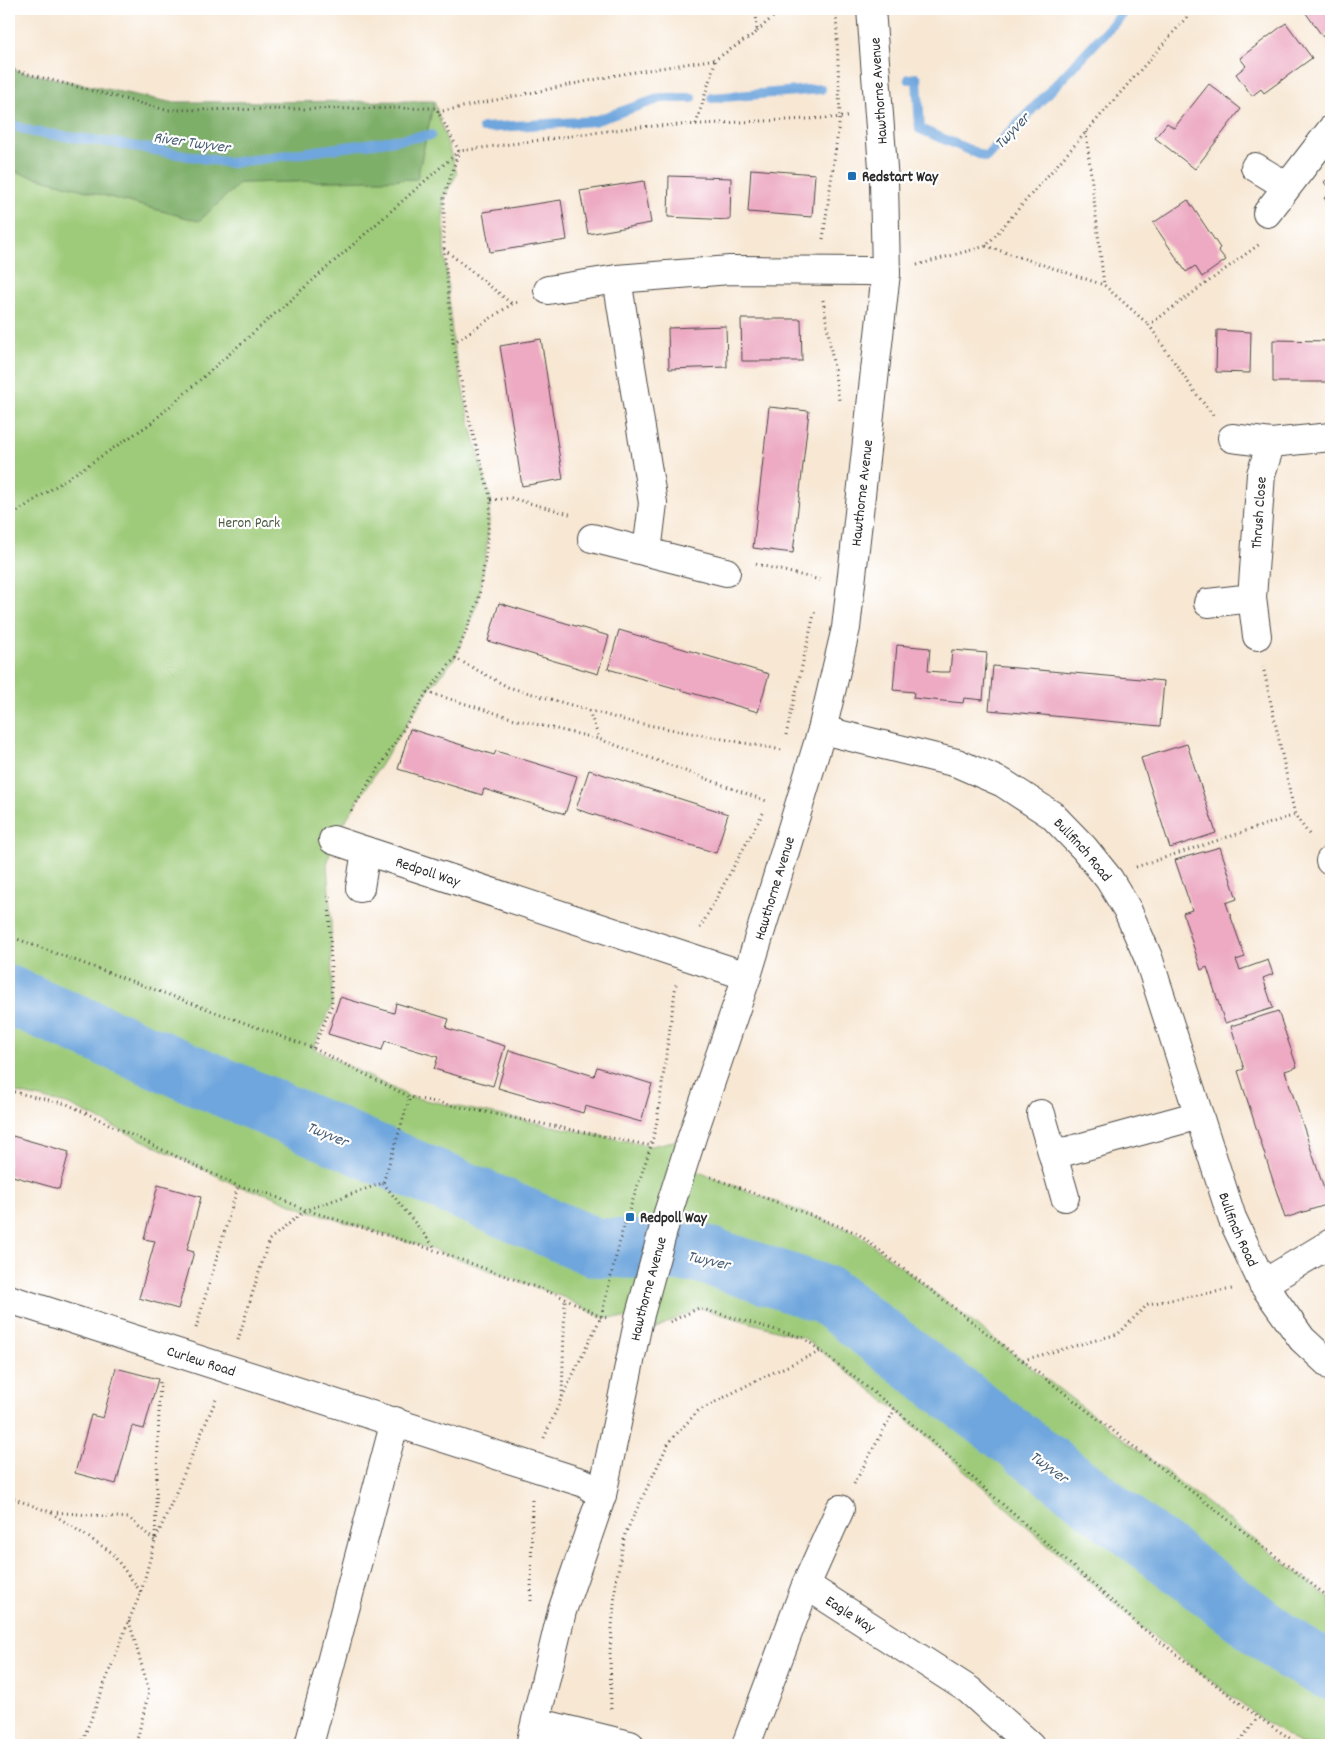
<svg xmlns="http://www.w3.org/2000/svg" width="1340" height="1754" font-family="Dekko,sans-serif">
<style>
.green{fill:#9ecb79;stroke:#647b52}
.forest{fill:#7eaf69;stroke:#546d4a}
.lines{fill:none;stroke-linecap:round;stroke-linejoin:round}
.stream{stroke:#6ea6dd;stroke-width:10}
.river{stroke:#6ea6dd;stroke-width:59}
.building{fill:#edaac2}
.street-casing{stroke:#4a4744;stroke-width:30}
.path{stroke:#4a4744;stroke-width:3;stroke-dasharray:1 4;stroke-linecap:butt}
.street{stroke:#fff;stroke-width:28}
.poi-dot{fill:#1f6fb2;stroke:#fff;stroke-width:2}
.labels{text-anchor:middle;stroke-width:4.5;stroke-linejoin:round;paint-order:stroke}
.street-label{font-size:15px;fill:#2b2b2b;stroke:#fff}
.poi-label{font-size:15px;font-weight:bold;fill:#2b2b2b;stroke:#fff;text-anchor:start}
.park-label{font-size:15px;fill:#4e5b42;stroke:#fff}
.water-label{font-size:16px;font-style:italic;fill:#465c72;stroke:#fff}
</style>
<rect width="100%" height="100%" fill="#fff"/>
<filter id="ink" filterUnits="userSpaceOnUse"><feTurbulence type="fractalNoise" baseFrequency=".02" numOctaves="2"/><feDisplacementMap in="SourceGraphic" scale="10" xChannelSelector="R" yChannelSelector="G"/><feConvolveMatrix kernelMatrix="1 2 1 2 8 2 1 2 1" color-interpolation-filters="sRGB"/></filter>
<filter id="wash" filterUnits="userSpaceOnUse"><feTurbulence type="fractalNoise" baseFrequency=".0096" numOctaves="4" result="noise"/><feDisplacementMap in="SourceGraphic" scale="20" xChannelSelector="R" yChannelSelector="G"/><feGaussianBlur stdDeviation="1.12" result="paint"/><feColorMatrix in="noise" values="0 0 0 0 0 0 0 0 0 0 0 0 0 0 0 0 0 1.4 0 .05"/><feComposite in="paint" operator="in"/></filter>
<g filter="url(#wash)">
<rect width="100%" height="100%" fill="#f7e7d3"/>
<path class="green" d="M 434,101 L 457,174 L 444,197 L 444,248 L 453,343 L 470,423 L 491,500 L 486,553 L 478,602 L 455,658 L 427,692 L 333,840 L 327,865 L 331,919 L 332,1005 L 313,1048 L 410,1097 L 651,1146 L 692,1137 L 683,1166 L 857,1233 L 1331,1599 L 1331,1745 L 1300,1745 L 1258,1717 L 1141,1627 L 895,1409 L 804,1338 L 699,1308 L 635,1338 L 639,1319 L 601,1317 L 565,1298 L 437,1251 L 306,1210 L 267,1194 L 238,1186 L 67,1104 L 9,1091 L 9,170 L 199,221 L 240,183 L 417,179 Z"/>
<path class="forest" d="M 9,67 L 18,71 L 170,102 L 434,101 L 417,179 L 240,183 L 199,221 L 9,170 Z"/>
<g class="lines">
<g class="stream">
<path d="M 909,79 L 917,78 L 920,129 L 986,157 L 1051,90 L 1127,9"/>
<path d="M 712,98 L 821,89"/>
<path d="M 9,124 L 33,132 L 115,143 L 230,163 L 431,135"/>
<path d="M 483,128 L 594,121 L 661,98 L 692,98"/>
</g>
<path class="river" d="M 9,995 L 594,1247 L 702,1254 L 826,1295 L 1294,1652 L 1331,1671"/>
</g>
<g id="blocks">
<g class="building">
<path d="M 1303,9 L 1331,9 L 1331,31 L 1323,37 Z"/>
<path d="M 1286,23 L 1312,58 L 1264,93 L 1261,89 L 1252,96 L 1236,74 L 1246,66 L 1240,58 Z"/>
<path d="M 1209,84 L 1241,109 L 1195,169 L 1155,138 L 1167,123 L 1174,128 Z"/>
<path d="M 751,169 L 815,174 L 812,217 L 748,212 Z"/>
<path d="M 669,176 L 731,178 L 730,220 L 668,217 Z"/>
<path d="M 1331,176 L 1331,191 L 1324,182 Z"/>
<path d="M 644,181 L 651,223 L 588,234 L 580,191 Z"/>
<path d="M 1331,193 L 1331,207 L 1324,198 Z"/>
<path d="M 561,200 L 567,240 L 490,252 L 483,212 Z"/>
<path d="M 1188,200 L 1220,248 L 1218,250 L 1226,260 L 1202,277 L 1195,266 L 1186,272 L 1153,223 Z"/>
<path d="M 741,319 L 801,319 L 802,361 L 742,361 Z"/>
<path d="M 726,326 L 727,367 L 669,369 L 668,328 Z"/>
<path d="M 1217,330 L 1251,332 L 1250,373 L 1216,372 Z"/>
<path d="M 541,339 L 563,479 L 522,486 L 500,346 Z"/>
<path d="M 1273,340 L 1331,341 L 1331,382 L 1273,382 Z"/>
<path d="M 769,407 L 809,411 L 793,553 L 753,548 Z"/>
<path d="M 499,603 L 609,636 L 598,674 L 488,641 Z"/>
<path d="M 619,630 L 769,674 L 758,712 L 608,669 Z"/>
<path d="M 897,645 L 930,648 L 928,671 L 940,672 L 950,672 L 952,650 L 987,653 L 983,700 L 964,698 L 963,703 L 913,698 L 914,692 L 893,690 Z"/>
<path d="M 993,666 L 1164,681 L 1160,726 L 989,710 Z"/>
<path d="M 410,729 L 494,755 L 496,751 L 577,776 L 565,814 L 484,789 L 482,795 L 398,769 Z"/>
<path d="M 1187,744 L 1216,833 L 1170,848 L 1141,758 Z"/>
<path d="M 589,770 L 728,814 L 716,853 L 576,809 Z"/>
<path d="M 1220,847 L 1237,899 L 1226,903 L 1245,957 L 1236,960 L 1240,970 L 1268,960 L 1273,974 L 1263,978 L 1273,1008 L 1225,1023 L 1207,967 L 1201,970 L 1192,942 L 1183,913 L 1192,910 L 1175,860 Z"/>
<path d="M 340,997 L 394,1013 L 396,1003 L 449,1019 L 446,1028 L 505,1046 L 493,1086 L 434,1069 L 438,1057 L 385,1041 L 382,1050 L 328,1034 Z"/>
<path d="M 1278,1011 L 1297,1067 L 1285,1071 L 1329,1204 L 1285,1218 L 1238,1071 L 1244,1069 L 1231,1026 Z"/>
<path d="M 509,1050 L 594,1076 L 597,1067 L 652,1084 L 641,1122 L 585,1106 L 583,1113 L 498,1088 Z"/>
<path d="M 9,1135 L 69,1152 L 59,1189 L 9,1175 Z"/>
<path d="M 158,1185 L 201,1197 L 187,1250 L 194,1252 L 178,1309 L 139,1298 L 155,1241 L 144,1239 Z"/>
<path d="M 116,1368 L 158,1379 L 144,1429 L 132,1426 L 116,1484 L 75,1473 L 91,1415 L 103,1418 Z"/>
</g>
</g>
</g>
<g filter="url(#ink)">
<use href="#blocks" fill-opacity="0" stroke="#4a4744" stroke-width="1"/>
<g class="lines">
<defs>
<g id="street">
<path d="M 1255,167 L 1286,186"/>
<path d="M 1267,213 L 1331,130"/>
<path d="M 617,279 L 653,503 L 647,552"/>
<path d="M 548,290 L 617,279 L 730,270 L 869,271 L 886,273"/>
<path d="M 1232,438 L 1271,443"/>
<path d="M 592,538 L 726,572"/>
<path d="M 1252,598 L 1257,636"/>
<path id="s1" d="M 1208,603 L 1252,598 L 1261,474 L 1271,443 L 1331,437"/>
<path id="s2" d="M 822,730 L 957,763 L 1003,783 L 1052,815 L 1084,848 L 1109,879 L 1127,909 L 1148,957 L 1232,1218 L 1263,1284 L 1302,1339 L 1331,1366"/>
<path id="s3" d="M 333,840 L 747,976"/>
<path d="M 1330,861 L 1331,861"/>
<path d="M 360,888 L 366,851"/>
<path d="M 1041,1114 L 1065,1197"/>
<path d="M 1053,1155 L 1199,1115"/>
<path d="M 1263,1284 L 1331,1243"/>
<path id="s4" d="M 9,1299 L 584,1483 L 602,1495"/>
<path d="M 806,1585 L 840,1509"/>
<path d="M 536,1722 L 630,1745"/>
<path d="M 309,1745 L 395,1421"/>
<path id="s5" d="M 530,1745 L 562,1611 L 602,1495 L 639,1318 L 667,1216 L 692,1137 L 747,976 L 822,730 L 846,628 L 886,273 L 884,181 L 871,9"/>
<path id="s6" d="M 746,1745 L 806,1585 L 969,1690 L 1030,1745"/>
</g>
</defs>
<use href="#street" class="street-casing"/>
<g class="path">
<path d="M 757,31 L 782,9"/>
<path d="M 9,69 L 166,110 L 436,108 L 459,151 L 444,197 L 444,248 L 453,343 L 470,423 L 491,500 L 486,553 L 478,602 L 455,658 L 427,692 L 350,813"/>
<path d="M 438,112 L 617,75 L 716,59"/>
<path d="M 696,124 L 716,59 L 757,32 L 756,11 L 758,9"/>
<path d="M 1086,132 L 1104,285"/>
<path d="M 823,239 L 840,117 L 836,9"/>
<path d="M 986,246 L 1104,285 L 1149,325"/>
<path d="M 444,249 L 512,304"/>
<path d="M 917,265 L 986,246 L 1194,9"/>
<path d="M 823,300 L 839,400"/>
<path d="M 453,343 L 512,304 L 520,301"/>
<path d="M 1213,415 L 1194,391 L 1149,325 L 1261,243"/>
<path d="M 491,500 L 511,498 L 573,515"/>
<path d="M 9,517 L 150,424 L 459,151 L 637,127 L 848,117"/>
<path d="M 756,564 L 820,580"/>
<path d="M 455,658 L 508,687 L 627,721 L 782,750"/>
<path d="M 1263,666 L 1295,815"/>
<path d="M 427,692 L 518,720 L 599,739 L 769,802"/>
<path d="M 589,711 L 599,738"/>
<path d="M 786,735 L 815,610"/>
<path d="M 1136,867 L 1295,815 L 1311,837"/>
<path d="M 700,928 L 763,813"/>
<path d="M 9,936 L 313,1048 L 410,1097 L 652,1146"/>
<path d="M 313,1048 L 332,1005 L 329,896"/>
<path d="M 9,1091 L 67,1104 L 238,1186 L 267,1193 L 306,1210 L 437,1251 L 565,1298 L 601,1317 L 609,1318"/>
<path d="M 711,1177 L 857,1233 L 1331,1599"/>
<path d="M 383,1183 L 436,1249"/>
<path d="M 670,1322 L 699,1308 L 804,1338 L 895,1409 L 1141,1627 L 1258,1717 L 1300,1745"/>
<path d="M 196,1328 L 238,1186"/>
<path d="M 238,1340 L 269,1240 L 306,1210 L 383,1183 L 410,1097"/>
<path d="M 1023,1360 L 1118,1334 L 1148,1304 L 1232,1289"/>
<path d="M 562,1397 L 601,1317 L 622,1232 L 651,1146 L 657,1121 L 676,984"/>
<path d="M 544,1438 L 562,1397 L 565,1298"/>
<path d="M 854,1484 L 895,1409"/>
<path d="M 9,1497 L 50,1512 L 111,1552 L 141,1592"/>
<path d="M 52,1512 L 129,1518 L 155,1541"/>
<path d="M 155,1538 L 160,1380"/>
<path d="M 531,1601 L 532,1497"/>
<path d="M 129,1621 L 149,1691 L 138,1736 L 135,1745"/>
<path d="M 611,1709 L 610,1651 L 616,1581 L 625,1534 L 669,1442 L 698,1411 L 763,1377 L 821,1351"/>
<path d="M 81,1745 L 129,1620 L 141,1592 L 155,1541 L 217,1397"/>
<path d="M 496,1745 L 498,1738"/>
<path d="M 1237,1745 L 1258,1717"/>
<path d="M 1331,1745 L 1331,1744"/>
</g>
<use href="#street" class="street"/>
</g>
</g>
<g class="poi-dot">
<rect x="847" y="171" width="10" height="10" rx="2.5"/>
<rect x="625" y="1212" width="10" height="10" rx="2.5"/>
</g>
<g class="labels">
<g class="street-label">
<text transform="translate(878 91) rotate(-94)" y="5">Hawthorne Avenue</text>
<text dy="5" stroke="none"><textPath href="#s5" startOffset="1298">Hawthorne Avenue</textPath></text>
<text dy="5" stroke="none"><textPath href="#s1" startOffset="130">Thrush Close</textPath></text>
<text dy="5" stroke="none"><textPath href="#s2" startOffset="294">Bullfinch Road</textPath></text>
<text dy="5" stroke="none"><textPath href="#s3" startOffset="100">Redpoll Way</textPath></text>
<text dy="5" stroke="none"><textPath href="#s5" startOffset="892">Hawthorne Avenue</textPath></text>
<text dy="5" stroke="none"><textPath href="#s2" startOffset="708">Bullfinch Road</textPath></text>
<text dy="5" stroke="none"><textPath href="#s5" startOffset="472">Hawthorne Avenue</textPath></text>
<text dy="5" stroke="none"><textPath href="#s4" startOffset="202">Curlew Road</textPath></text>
<text dy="5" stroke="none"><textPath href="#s6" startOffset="224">Eagle Way</textPath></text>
</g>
<g class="poi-label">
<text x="862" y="181">Redstart Way</text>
<text x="640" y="1222">Redpoll Way</text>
</g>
<g class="park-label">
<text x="249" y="527">Heron Park</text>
</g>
<g class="water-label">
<text transform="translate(1011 130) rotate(-46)" y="6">Twyver</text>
<text transform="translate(192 141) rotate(8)" y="6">River Twyver</text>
<text transform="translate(328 1133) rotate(23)" y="6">Twyver</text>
<text transform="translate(709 1259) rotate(13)" y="6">Twyver</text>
<text transform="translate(1050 1466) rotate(37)" y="6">Twyver</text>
</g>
</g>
<rect width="1340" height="1754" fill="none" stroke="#fff" stroke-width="30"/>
</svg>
